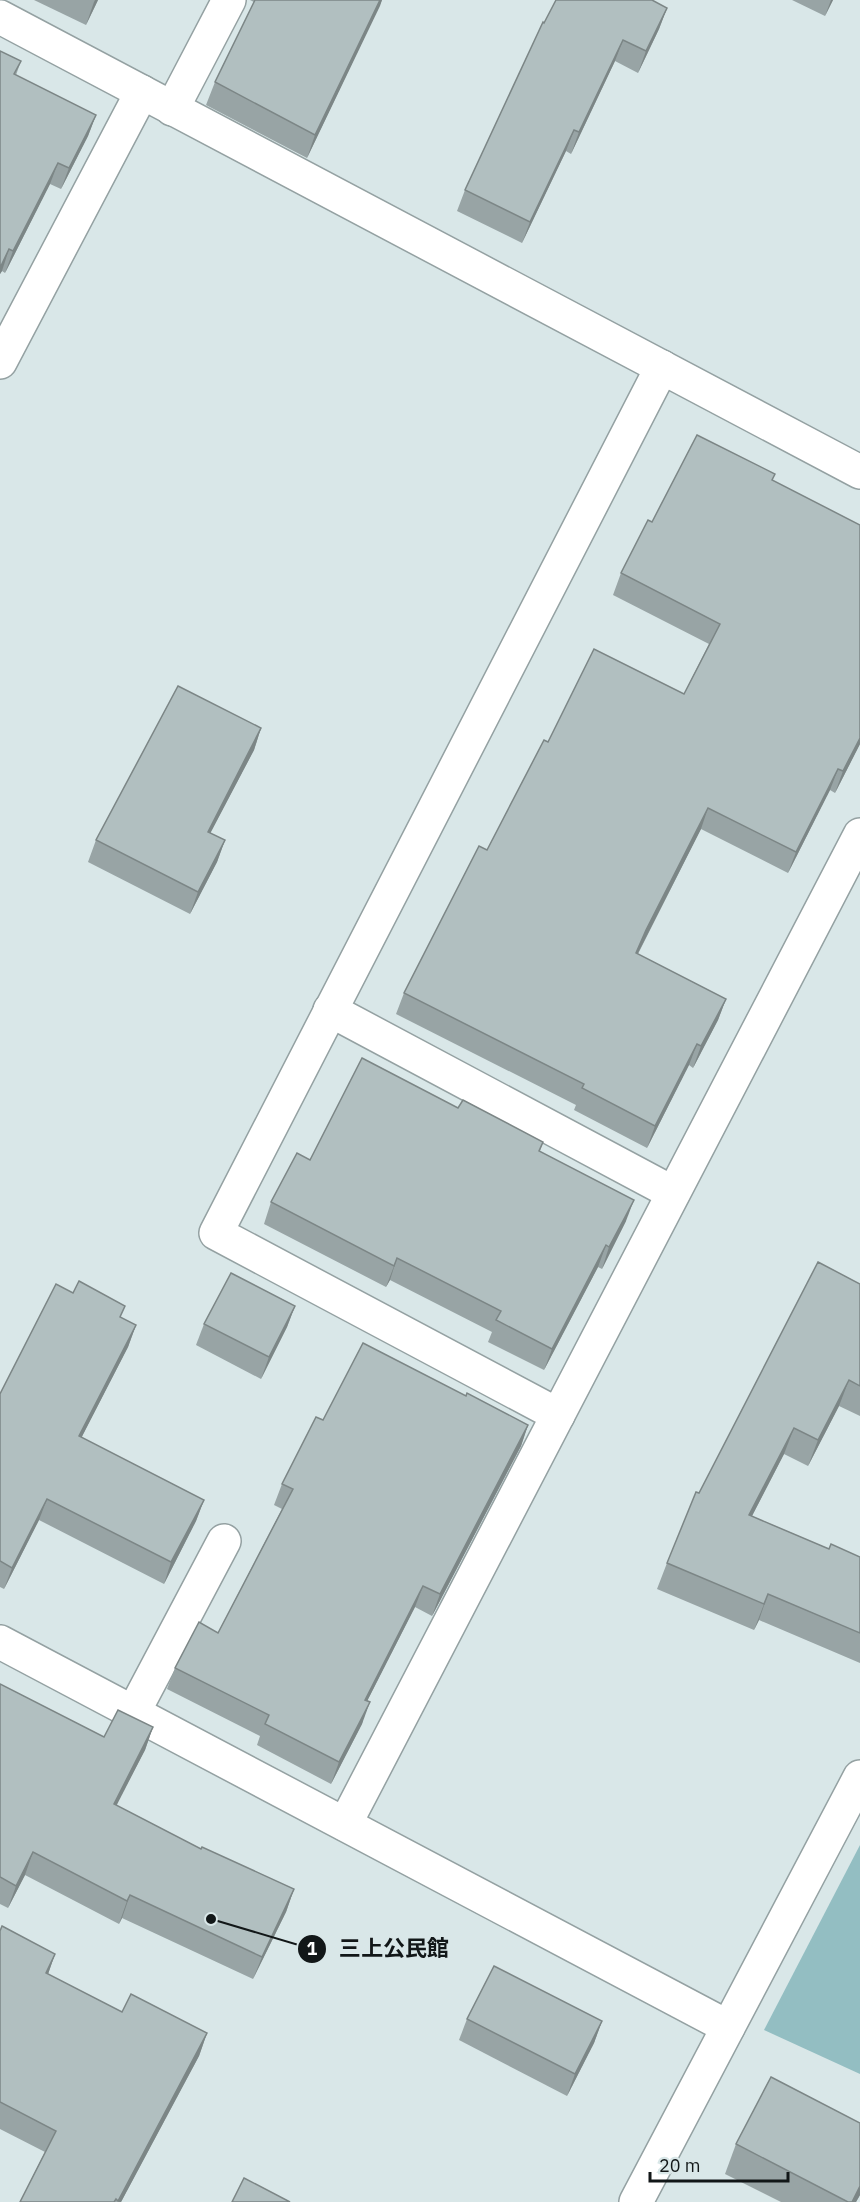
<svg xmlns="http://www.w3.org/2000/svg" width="860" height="2202" font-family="'IBM Plex Sans','Noto Sans JP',sans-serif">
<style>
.green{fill:#93bec2}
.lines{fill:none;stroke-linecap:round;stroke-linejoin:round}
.minor-casing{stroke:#94a1a2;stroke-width:36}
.minor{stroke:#fff;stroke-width:33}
.wall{fill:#98a4a5}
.shaded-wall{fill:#7c8686}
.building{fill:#b1bfc0;stroke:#7c8686;stroke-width:1.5}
.leader{fill:none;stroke:#121718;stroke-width:2}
.callout-dot{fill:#121718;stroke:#d9e7e8;stroke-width:2}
.mark-label{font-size:18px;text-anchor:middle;font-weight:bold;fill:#fff}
.callout-label{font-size:22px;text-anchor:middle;font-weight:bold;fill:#121718;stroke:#d9e7e8;stroke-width:4.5;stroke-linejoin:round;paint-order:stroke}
</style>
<rect width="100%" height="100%" fill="#d9e7e8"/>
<path class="green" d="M 860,1845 L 860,2074 L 764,2030 Z"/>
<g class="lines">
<defs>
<g id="minor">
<path d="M 0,17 L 860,472"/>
<path d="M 172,109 L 229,0"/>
<path d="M 0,362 L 142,92"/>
<path d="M 330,1010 L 673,1193"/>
<path d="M 558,1415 L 216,1233 L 662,367"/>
<path d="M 0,1642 L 728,2027"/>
<path d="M 133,1713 L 224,1541"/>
<path d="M 345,1824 L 860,835"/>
<path d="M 636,2202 L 860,1777"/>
</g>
</defs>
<use href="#minor" class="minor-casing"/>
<use href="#minor" class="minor"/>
</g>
<g class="wall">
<path d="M 34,0 L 98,0 L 86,25 Z"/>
<path d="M 250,0 L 382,0 L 307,158 L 206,105 L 215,82 L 254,2 Z"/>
<path d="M 792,0 L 833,0 L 825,16 Z"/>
<path d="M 667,8 L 659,29 L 638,73 L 615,61 L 571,154 L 566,151 L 522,243 L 457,211 L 465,190 L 544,23 Z"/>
<path d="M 0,51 L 21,61 L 16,75 L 96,115 L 88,136 L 61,189 L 50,184 L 5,273 L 2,271 L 0,274 Z"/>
<path d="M 772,481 L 860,744 L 835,793 L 830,790 L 788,873 L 701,829 L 638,954 L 726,999 L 718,1020 L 693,1068 L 689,1065 L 647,1148 L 574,1110 L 576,1105 L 396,1014 L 404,993 L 487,850 L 548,742 L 684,694 L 709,644 L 613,595 L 621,573 L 652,522 Z"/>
<path d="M 261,728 L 254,750 L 210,833 L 225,840 L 217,862 L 190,914 L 88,862 L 96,840 Z"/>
<path d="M 458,1108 L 543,1142 L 540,1151 L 626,1221 L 602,1269 L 598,1267 L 544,1370 L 488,1342 L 492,1332 L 390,1280 L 386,1287 L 264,1224 L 271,1202 Z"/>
<path d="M 860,1284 L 860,1416 L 839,1406 L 808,1466 L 784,1454 L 752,1516 L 829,1549 L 860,1557 L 860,1663 L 759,1620 L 754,1630 L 657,1589 L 667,1563 L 699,1493 Z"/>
<path d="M 295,1306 L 287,1327 L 261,1379 L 196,1345 L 204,1324 Z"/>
<path d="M 121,1318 L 136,1325 L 128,1347 L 81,1438 L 204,1500 L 196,1521 L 164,1584 L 39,1520 L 4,1589 L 0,1587 L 0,1394 Z"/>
<path d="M 466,1396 L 528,1425 L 521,1446 L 432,1616 L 415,1607 L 367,1701 L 362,1724 L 331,1784 L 257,1745 L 260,1736 L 167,1689 L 175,1668 L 218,1633 L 282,1509 L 274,1505 L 282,1484 L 323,1420 Z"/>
<path d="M 0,1684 L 104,1737 L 153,1727 L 145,1750 L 116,1805 L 201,1849 L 294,1889 L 286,1912 L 253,1979 L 122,1918 L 119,1924 L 25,1875 L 8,1908 L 0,1904 Z"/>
<path d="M 0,1931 L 55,1954 L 48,1974 L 122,2012 L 207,2033 L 199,2056 L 121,2202 L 20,2202 L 45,2152 L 0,2129 Z"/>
<path d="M 467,2019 L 602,2021 L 594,2043 L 567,2096 L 459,2040 Z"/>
<path d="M 736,2144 L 860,2195 L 856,2202 L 781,2202 L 725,2174 Z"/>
</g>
<g class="shaded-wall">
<path d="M 95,0 L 98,0 L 86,25 L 94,2 Z"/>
<path d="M 380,0 L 382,0 L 380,6 L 307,158 L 315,135 Z"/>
<path d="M 831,0 L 833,0 L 825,16 Z"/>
<path d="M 667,8 L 659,29 L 638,73 L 646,51 Z"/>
<path d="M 623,40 L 615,61 L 571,154 L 579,132 Z"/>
<path d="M 96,115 L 88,136 L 61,189 L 69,168 Z"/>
<path d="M 574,130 L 566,151 L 522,243 L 530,222 Z"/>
<path d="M 58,163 L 50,184 L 5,273 L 13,251 Z"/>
<path d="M 9,249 L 2,271 L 0,274 L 0,268 Z"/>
<path d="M 261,728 L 254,750 L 200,853 L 208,832 Z"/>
<path d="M 860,738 L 860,744 L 835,793 L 843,771 Z"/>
<path d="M 838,769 L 830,790 L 788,873 L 796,852 Z"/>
<path d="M 708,808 L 701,829 L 639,951 L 628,974 L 636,953 L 646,930 Z"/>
<path d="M 225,840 L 217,862 L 190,914 L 198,892 Z"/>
<path d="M 726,999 L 718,1020 L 693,1068 L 701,1046 Z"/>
<path d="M 697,1044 L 689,1065 L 647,1148 L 655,1126 Z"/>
<path d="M 634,1200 L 626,1221 L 602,1269 L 609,1247 Z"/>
<path d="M 606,1245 L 598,1267 L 544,1370 L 552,1349 Z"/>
<path d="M 397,1258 L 390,1280 L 386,1287 L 394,1266 Z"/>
<path d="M 295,1306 L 287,1327 L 261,1379 L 269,1357 Z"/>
<path d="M 136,1325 L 128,1347 L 71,1458 L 79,1436 Z"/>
<path d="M 849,1380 L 839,1406 L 808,1466 L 818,1440 Z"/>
<path d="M 528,1425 L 521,1446 L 432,1616 L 440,1594 Z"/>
<path d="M 794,1428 L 784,1454 L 739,1541 L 749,1515 Z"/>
<path d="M 47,1499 L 39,1520 L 4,1589 L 12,1568 Z"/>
<path d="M 204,1500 L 196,1521 L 164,1584 L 171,1562 Z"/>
<path d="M 423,1586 L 415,1607 L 357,1721 L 365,1700 Z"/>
<path d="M 768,1594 L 759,1620 L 754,1630 L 764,1604 Z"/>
<path d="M 370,1702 L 362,1724 L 331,1784 L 339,1762 Z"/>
<path d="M 153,1727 L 145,1750 L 106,1826 L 114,1804 Z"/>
<path d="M 33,1852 L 25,1875 L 8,1908 L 16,1886 Z"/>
<path d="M 294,1889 L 286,1912 L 253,1979 L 262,1957 Z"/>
<path d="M 130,1895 L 122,1918 L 119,1924 L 127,1901 Z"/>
<path d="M 55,1954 L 47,1977 L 46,1973 Z"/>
<path d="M 602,2021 L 594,2043 L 567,2096 L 575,2074 Z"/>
<path d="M 207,2033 L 199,2056 L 121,2202 L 118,2202 Z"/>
<path d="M 860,2186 L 860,2195 L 856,2202 L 852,2202 Z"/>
</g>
<g class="building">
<path d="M 255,0 L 380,0 L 315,135 L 215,82 Z"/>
<path d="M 556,0 L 652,0 L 667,8 L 646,51 L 623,40 L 579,132 L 574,130 L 530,222 L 465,190 L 543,22 L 544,23 Z"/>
<path d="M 0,51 L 21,61 L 14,74 L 96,115 L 69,168 L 58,163 L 13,251 L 9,249 L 0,268 Z"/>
<path d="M 697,435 L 775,474 L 772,480 L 860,525 L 860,738 L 843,771 L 838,769 L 796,852 L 708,808 L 646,930 L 636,953 L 726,999 L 701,1046 L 697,1044 L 655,1126 L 582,1088 L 584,1084 L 404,993 L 479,846 L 487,850 L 544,740 L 548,742 L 594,649 L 684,694 L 720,624 L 621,573 L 648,520 L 652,522 Z"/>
<path d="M 178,686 L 261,728 L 208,832 L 225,840 L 198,892 L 96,840 Z"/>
<path d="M 362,1058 L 458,1108 L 463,1100 L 543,1142 L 539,1151 L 634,1200 L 609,1247 L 606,1245 L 552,1349 L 496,1320 L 501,1311 L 397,1258 L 394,1266 L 271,1202 L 297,1153 L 310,1160 Z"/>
<path d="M 818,1262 L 860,1284 L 860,1386 L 849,1380 L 818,1440 L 794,1428 L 749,1515 L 829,1549 L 831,1544 L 860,1557 L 860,1633 L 768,1594 L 764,1604 L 667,1563 L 696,1492 L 699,1493 Z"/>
<path d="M 231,1273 L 295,1306 L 269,1357 L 204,1324 Z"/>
<path d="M 79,1281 L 125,1306 L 120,1317 L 136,1325 L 79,1436 L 204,1500 L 171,1562 L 47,1499 L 12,1568 L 0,1561 L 0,1394 L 56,1284 L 73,1293 Z"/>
<path d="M 363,1343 L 466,1396 L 467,1393 L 528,1425 L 440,1594 L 423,1586 L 365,1700 L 370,1702 L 339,1762 L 265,1724 L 269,1715 L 175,1668 L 199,1622 L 218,1633 L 293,1489 L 282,1484 L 316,1417 L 323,1420 Z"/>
<path d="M 0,1684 L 104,1737 L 118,1710 L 153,1727 L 114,1804 L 201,1849 L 202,1847 L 294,1889 L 262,1957 L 130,1895 L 127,1901 L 33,1852 L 16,1886 L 0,1877 Z"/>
<path d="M 2,1926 L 55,1954 L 46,1973 L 122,2012 L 131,1994 L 207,2033 L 118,2201 L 116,2199 L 114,2202 L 20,2202 L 56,2131 L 0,2102 L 0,1931 Z"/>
<path d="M 494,1966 L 602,2021 L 575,2074 L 467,2019 Z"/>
<path d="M 771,2077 L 860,2123 L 860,2186 L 852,2202 L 848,2202 L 736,2144 Z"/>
<path d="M 244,2178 L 290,2202 L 232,2202 Z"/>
</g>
<path class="leader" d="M211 1919L312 1949"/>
<g class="callout-dot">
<circle cx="211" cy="1919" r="6"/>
<circle cx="312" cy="1949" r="15"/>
</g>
<g class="mark-label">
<text x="312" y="1955">1</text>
</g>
<g class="callout-label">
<text x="394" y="1956">三上公民館</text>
</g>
<path d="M650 2172v9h138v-9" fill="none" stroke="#121718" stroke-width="3"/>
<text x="659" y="2172" font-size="18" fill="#121718" stroke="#d9e7e8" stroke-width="4.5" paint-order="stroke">20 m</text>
</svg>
